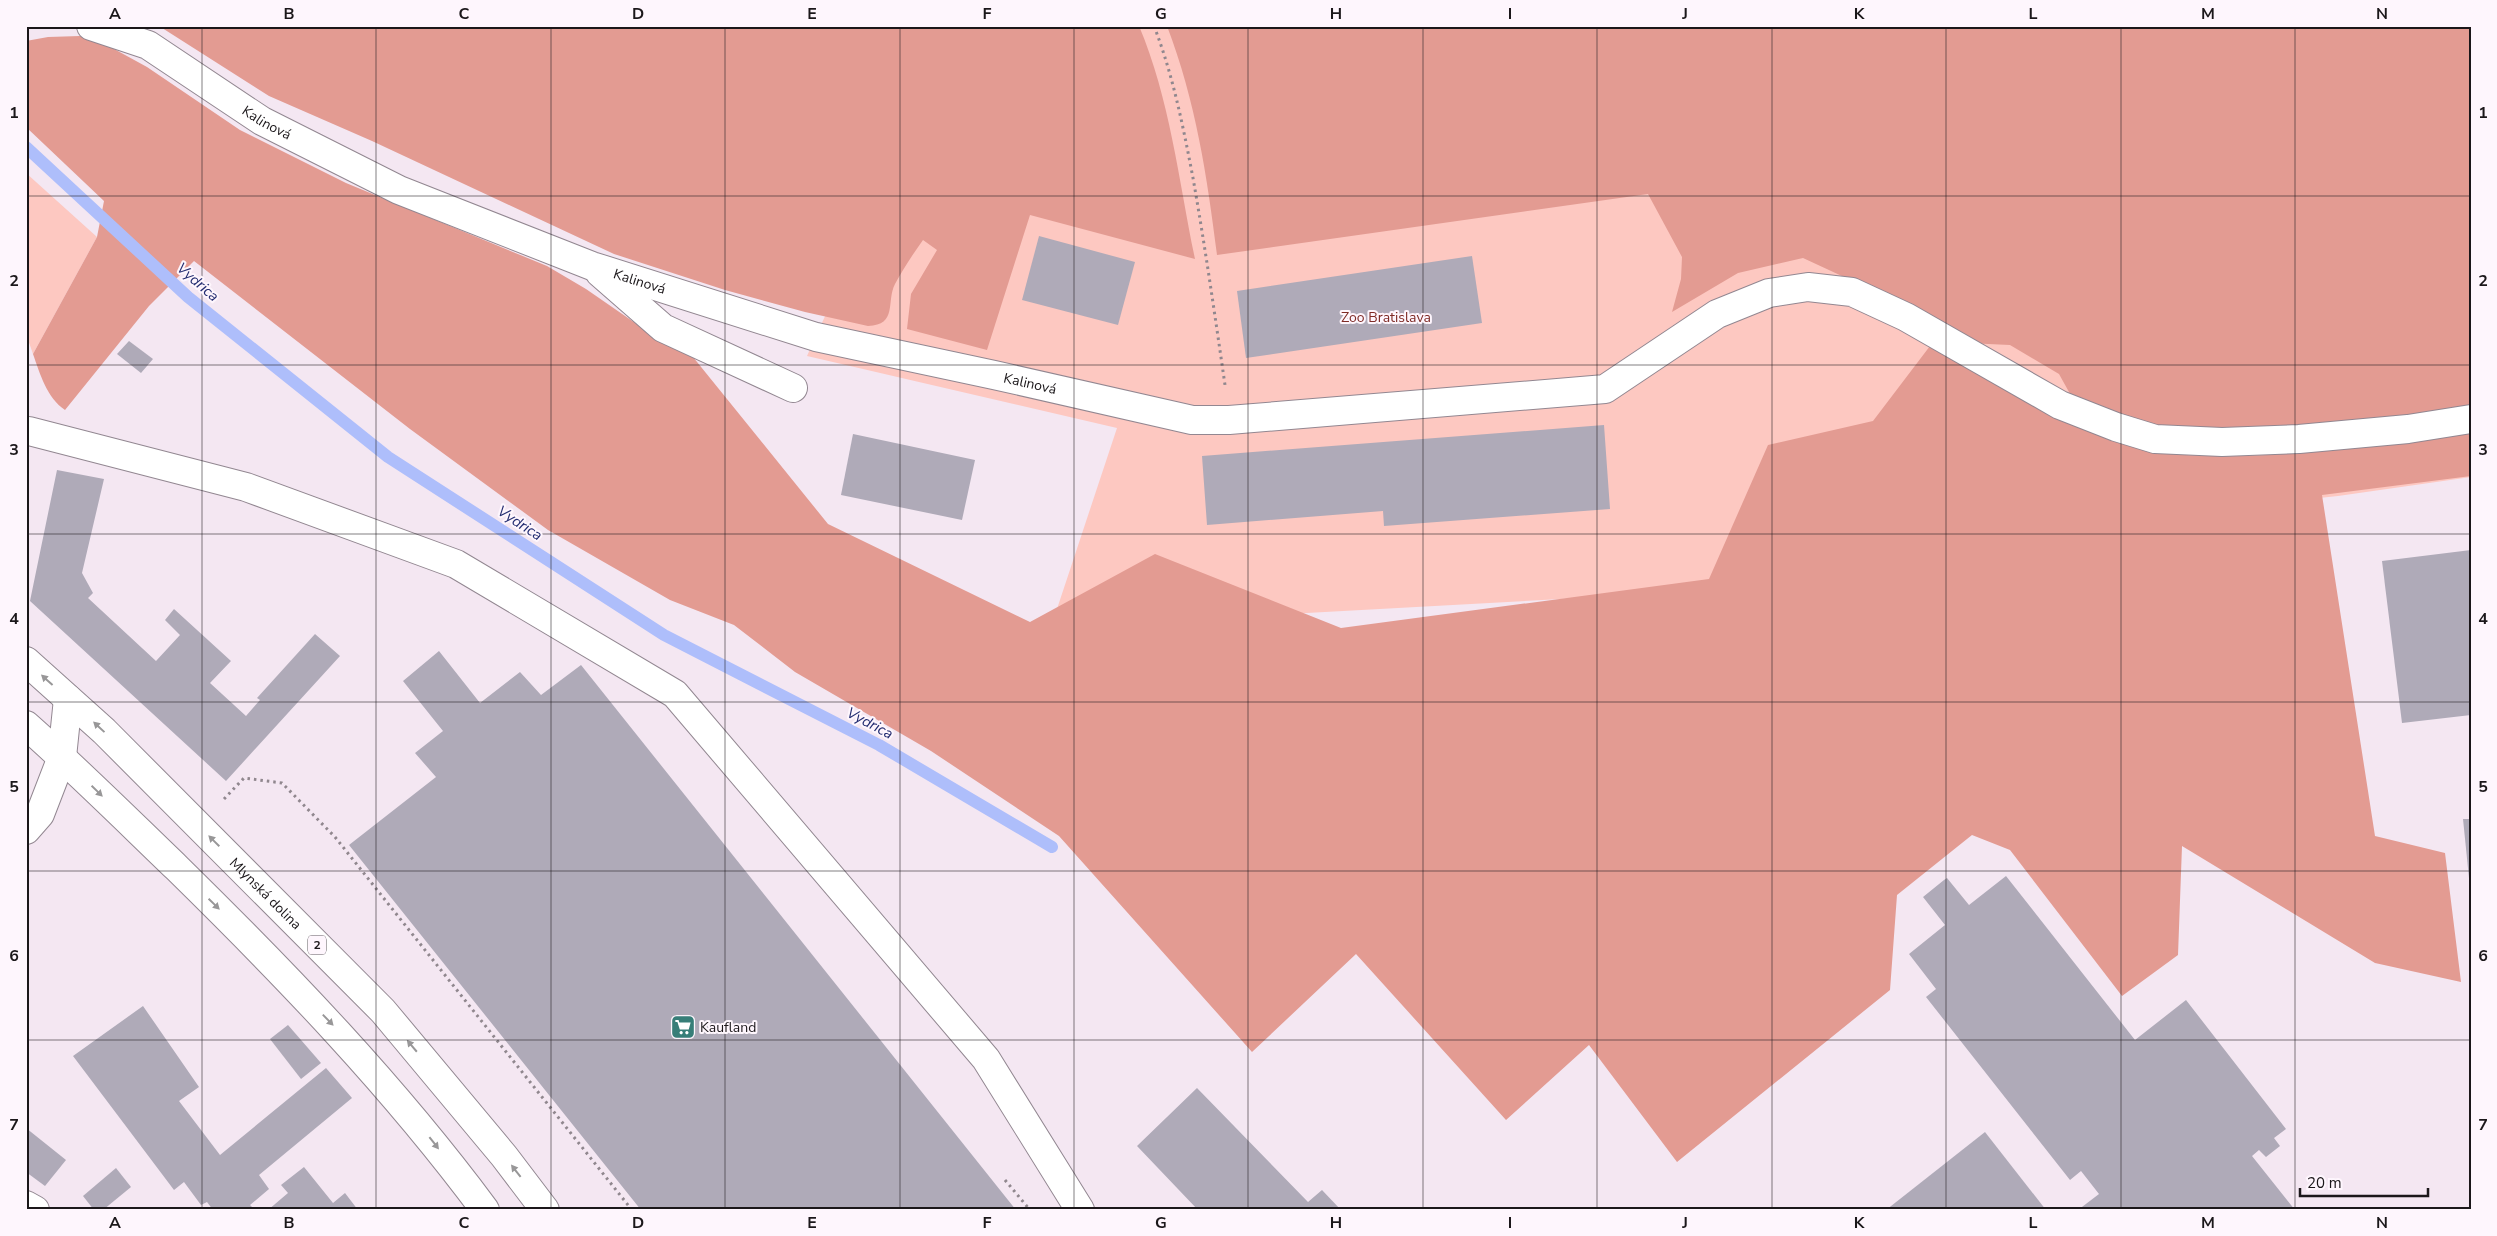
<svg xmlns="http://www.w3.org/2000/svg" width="2497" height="1236" font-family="'Nunito Sans',sans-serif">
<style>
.green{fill:#fdc8c1}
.forest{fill:#e39b92}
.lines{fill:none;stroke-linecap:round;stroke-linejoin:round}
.stream{stroke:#aebefb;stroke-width:12}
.building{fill:#afaab8}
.minor-casing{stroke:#928791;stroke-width:30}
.major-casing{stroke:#928791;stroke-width:30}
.path{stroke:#90878e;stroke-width:3;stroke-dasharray:2.5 4;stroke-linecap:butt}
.minor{stroke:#fff;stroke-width:28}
.major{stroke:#fff;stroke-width:28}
.oneway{fill:#989798}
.grid{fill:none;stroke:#1b171a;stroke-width:1;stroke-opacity:0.55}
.labels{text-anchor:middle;stroke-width:4;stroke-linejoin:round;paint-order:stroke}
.shield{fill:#fef6fd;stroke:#5f5a5e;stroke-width:1}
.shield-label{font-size:12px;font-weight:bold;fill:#1b171a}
.street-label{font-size:14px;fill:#1b171a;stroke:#fef6fd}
.park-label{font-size:14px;fill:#7f2b26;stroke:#fef6fd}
.poi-label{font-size:14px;fill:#1b171a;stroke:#fef6fd;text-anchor:start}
.water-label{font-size:15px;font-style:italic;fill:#242d71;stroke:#fef6fd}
.neatline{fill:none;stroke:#1b171a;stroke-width:2}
.grid-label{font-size:16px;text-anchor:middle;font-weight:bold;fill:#1b171a}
</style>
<rect width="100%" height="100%" fill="#f4e7f2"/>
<g class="green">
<path d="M 449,26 L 2471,26 L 2471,477 L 2338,496 L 1741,559 L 1745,589 L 1051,627 L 1117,428 L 807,356 L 845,272 Z"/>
<path d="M 26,173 L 97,237 L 33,354 L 26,334 Z"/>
</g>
<g class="forest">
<path d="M 159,26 L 1139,26 C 1170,99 1179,182 1195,259 L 1030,215 L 987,350 L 907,329 L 911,294 L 937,250 L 923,240 C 913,254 903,269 895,284 C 886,301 898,325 868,326 L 805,312 L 725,290 L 614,254 L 372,141 L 269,96 Z"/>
<path d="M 1167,26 L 2471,26 L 2471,407 L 2441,413 L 2251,432 L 2157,430 L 2074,401 L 2059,374 L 2010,345 L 1966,343 L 1857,283 L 1803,258 L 1738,273 L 1672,312 L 1681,279 L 1682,257 L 1648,194 L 1217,255 C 1207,176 1196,102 1167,26 Z"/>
<path d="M 80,36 L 105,44 L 147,67 L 240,130 L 346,183 L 547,266 L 586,289 L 641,327 L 693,357 L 828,524 L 1030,622 L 1155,554 L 1341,628 L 1709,579 L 1768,445 L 1873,421 L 1930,346 C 1993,381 2056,422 2125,445 C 2153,454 2182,455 2211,456 C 2298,458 2385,441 2471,430 L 2471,476 L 2322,495 L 2375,836 L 2445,853 L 2461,982 L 2375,963 L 2182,846 L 2178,955 L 2122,996 L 2010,850 L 1972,835 L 1897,895 L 1890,990 L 1677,1162 L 1589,1045 L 1506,1120 L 1356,954 L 1252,1052 L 1059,836 L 931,751 L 795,672 L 734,625 L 670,600 L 548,530 L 410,429 L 194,261 L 149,306 L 65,410 C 47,398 40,374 33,354 L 97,237 L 104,201 L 26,127 L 26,41 L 48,37 Z"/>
</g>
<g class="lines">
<path class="stream" d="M 26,147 L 188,297 L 388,457 L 664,635 L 879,745 L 1052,847"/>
</g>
<g class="building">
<path d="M 1039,236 L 1135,262 L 1118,325 L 1022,300 Z"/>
<path d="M 1472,256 L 1482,323 L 1246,358 L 1237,291 Z"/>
<path d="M 129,341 L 153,359 L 141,373 L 117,354 Z"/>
<path d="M 1604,425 L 1610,509 L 1384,526 L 1383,511 L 1207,525 L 1202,456 Z"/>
<path d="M 853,434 L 975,460 L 962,520 L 841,495 Z"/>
<path d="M 57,470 L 104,479 L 82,573 L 93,593 L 88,598 L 156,661 L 180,635 L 165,620 L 174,609 L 231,661 L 210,683 L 246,716 L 260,700 L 257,698 L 315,634 L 340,656 L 226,781 L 30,601 Z"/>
<path d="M 2471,550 L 2471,715 L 2402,723 L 2382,561 Z"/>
<path d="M 439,651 L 480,703 L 520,672 L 541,695 L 581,665 L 1016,1210 L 641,1210 L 349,845 L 436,777 L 415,753 L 443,731 L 403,681 Z"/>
<path d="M 2463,819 L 2471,819 L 2471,878 L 2469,878 Z"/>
<path d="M 2006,876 L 2135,1040 L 2186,1000 L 2286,1129 L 2274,1138 L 2280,1146 L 2266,1157 L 2259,1150 L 2252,1156 L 2295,1210 L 2078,1210 L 2099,1194 L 2081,1171 L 2070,1180 L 1926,997 L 1936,989 L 1909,954 L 1945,925 L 1923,897 L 1944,880 L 1947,878 L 1969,905 Z"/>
<path d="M 143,1006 L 199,1087 L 179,1101 L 220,1155 L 326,1068 L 352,1098 L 259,1175 L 269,1189 L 250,1205 L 252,1207 L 248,1210 L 213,1210 L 207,1202 L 201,1205 L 184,1182 L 174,1190 L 73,1056 Z"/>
<path d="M 288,1025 L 321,1063 L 301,1079 L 270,1039 Z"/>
<path d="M 1197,1088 L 1308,1202 L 1322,1190 L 1341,1210 L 1198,1210 L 1137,1146 Z"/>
<path d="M 26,1128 L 66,1160 L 45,1186 L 26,1172 Z"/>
<path d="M 1985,1132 L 2046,1210 L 1886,1210 Z"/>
<path d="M 304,1167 L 333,1203 L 345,1193 L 358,1210 L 268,1210 L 288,1193 L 281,1185 Z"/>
<path d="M 116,1168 L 131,1187 L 103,1210 L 94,1210 L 83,1196 Z"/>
</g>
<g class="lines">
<defs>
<g id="minor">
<path id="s1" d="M 91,26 L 148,45 L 262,121 L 399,190 L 592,266 L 816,337 L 994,375 L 1192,420 L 1229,420 L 1605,389 L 1717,314 L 1769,293 L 1808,287 L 1852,292 L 1906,317 L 2060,405 L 2116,427 L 2155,439 L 2222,442 L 2299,439 L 2408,429 L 2471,419"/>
<path d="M 600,273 L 663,328 L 793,388"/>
<path d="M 29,431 L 246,487 L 456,564 L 675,694 L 986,1059 L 1080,1210"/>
<path d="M 26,830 L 40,814 L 62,757"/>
<path d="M 26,1205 L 35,1210"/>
</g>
<g id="major">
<path id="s2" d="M 26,661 L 104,731 L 383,1011 L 504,1156 L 545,1210"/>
<path d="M 26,725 C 78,771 127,820 177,868 C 287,976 393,1086 485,1210"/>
<path d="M 62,757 L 68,699"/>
</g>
</defs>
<use href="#minor" class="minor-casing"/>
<use href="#major" class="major-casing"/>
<g class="path">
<path d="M 1154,26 C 1173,75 1183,126 1193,178 C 1205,246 1215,316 1225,385"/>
<path d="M 224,799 L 244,778 L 282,783 L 335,837 L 632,1210"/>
<path d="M 1005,1180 L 1030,1210"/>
</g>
<use href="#minor" class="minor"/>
<use href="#major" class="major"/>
</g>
<defs><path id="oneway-solid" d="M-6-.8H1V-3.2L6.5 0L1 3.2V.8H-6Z" transform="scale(1.25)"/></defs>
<g class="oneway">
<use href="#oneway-solid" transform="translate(47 680) rotate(-138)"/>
<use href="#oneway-solid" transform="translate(99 727) rotate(-137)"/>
<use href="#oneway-solid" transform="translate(97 791) rotate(44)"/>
<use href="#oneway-solid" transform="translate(214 841) rotate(-135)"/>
<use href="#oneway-solid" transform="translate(214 904) rotate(44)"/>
<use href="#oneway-solid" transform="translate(328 1020) rotate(46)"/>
<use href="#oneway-solid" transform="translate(412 1046) rotate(-130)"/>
<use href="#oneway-solid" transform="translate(434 1143) rotate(52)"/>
<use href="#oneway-solid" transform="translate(516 1171) rotate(-128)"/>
</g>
<path class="grid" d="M 202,26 L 202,1210M 376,26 L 376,1210M 551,26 L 551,1210M 725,26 L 725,1210M 900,26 L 900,1210M 1074,26 L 1074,1210M 1248,26 L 1248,1210M 1423,26 L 1423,1210M 1597,26 L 1597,1210M 1772,26 L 1772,1210M 1946,26 L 1946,1210M 2121,26 L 2121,1210M 2295,26 L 2295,1210M 26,196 L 2471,196M 26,365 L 2471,365M 26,534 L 2471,534M 26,702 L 2471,702M 26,871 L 2471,871M 26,1040 L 2471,1040"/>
<defs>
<symbol id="supermarket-square" viewBox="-11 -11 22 22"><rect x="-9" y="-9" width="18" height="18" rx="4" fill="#377e78" stroke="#fef6fd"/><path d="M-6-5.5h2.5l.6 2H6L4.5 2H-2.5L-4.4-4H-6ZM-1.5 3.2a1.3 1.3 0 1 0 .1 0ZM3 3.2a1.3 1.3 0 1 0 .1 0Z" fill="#fff"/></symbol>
</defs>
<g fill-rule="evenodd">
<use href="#supermarket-square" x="669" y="1013" width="28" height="28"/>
</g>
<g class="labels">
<rect class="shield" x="308" y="935.5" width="18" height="19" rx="4"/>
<g class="shield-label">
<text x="317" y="949">2</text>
</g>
<g class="street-label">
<text dy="5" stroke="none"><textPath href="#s1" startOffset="202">Kalinová</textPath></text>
<text dy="5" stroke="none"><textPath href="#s1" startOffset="608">Kalinová</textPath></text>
<text dy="5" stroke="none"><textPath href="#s1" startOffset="1012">Kalinová</textPath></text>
<text dy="5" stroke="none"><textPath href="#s2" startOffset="334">Mlynská dolina</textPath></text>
</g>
<g class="park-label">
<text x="1386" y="322">Zoo Bratislava</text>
</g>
<g class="poi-label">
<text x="700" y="1032">Kaufland</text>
</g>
<g class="water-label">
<text transform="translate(198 282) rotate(41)" y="5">Vydrica</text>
<text transform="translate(520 523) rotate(33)" y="5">Vydrica</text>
<text transform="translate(870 723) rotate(28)" y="5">Vydrica</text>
</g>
</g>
<rect width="2497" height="1236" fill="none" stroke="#fef6fd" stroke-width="55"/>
<path d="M2300 1188v8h128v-8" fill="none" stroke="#1b171a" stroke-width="2.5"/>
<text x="2307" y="1188" font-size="15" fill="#1b171a" stroke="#fef6fd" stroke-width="4" paint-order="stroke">20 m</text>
<rect x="28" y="28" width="2442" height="1180" class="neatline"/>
<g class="grid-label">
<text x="115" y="19">A</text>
<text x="289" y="19">B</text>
<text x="464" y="19">C</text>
<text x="638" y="19">D</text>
<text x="812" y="19">E</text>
<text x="987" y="19">F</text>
<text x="1161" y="19">G</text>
<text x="1336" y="19">H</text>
<text x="1510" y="19">I</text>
<text x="1685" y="19">J</text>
<text x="1859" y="19">K</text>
<text x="2033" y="19">L</text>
<text x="2208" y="19">M</text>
<text x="2382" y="19">N</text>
<text x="14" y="118">1</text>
<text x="2483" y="118">1</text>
<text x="14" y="286">2</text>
<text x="2483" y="286">2</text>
<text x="14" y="455">3</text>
<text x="2483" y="455">3</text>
<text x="14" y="624">4</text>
<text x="2483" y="624">4</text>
<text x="14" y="792">5</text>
<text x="2483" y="792">5</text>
<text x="14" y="961">6</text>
<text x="2483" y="961">6</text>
<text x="14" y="1130">7</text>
<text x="2483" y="1130">7</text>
<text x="115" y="1228">A</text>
<text x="289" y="1228">B</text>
<text x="464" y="1228">C</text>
<text x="638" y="1228">D</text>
<text x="812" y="1228">E</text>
<text x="987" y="1228">F</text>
<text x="1161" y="1228">G</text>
<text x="1336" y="1228">H</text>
<text x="1510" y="1228">I</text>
<text x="1685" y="1228">J</text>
<text x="1859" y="1228">K</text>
<text x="2033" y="1228">L</text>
<text x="2208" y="1228">M</text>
<text x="2382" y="1228">N</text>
</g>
</svg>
